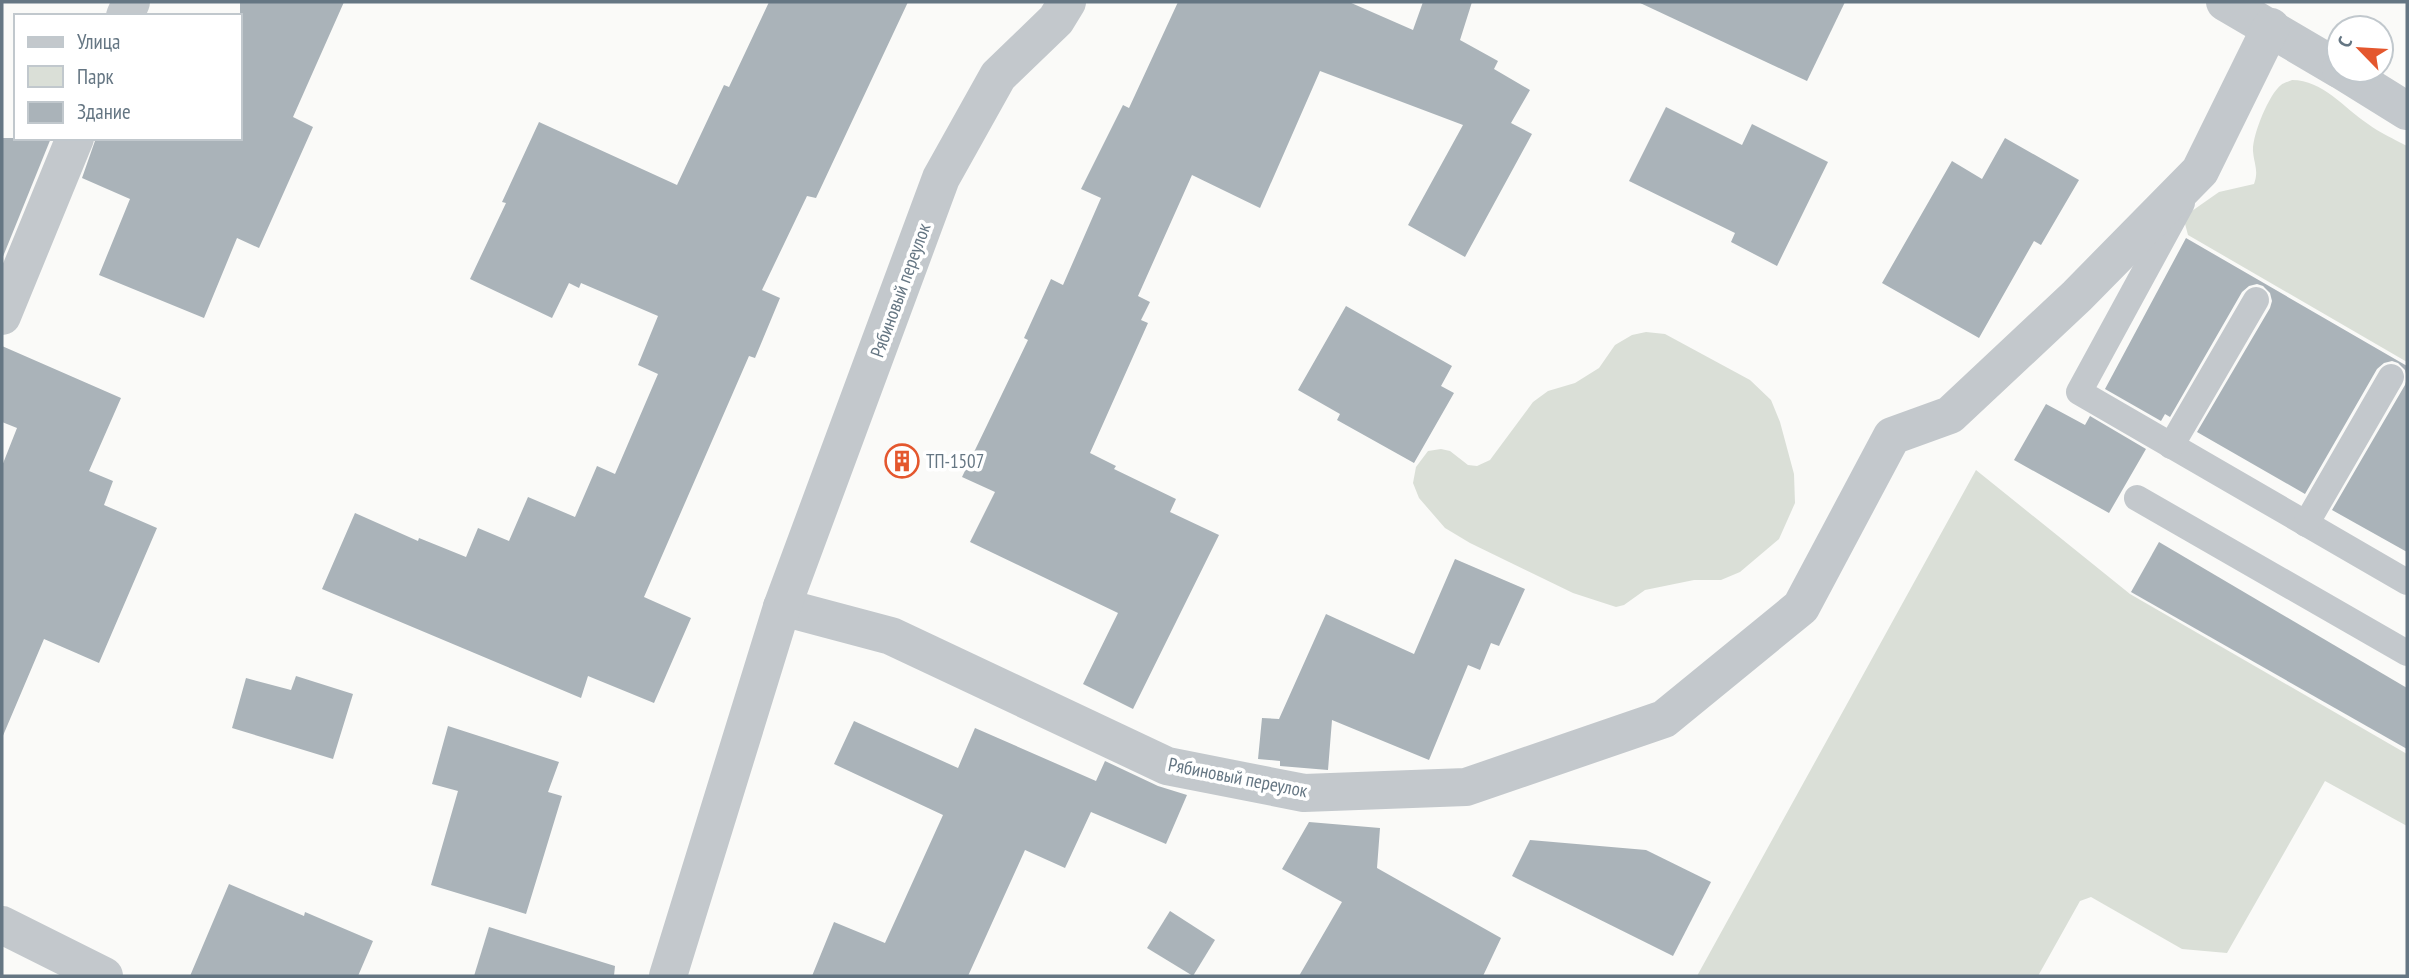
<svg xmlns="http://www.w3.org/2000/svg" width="2409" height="978" font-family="'PT Sans Narrow',sans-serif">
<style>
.green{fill:#dadfd7}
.building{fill:#aab3b9}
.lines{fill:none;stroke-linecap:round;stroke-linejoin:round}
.service{stroke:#c3c8cc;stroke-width:26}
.minor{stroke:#c3c8cc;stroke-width:38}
.labels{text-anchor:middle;stroke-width:7;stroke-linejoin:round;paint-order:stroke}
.street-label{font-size:19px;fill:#657683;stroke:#fff}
.poi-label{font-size:19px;fill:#657683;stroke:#fff;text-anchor:start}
</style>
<rect width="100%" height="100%" fill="#fafaf8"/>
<g class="green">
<path d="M 2292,80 C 2323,80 2344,108 2368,124 C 2380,133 2394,139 2407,146 L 2407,362 L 2188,235 L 2184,220 L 2189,213 L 2219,192 L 2254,184 C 2259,171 2254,164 2253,151 C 2252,136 2269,94 2281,85 C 2283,83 2290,81 2292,80 Z"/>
<path d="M 1646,332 L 1665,334 L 1750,380 L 1771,400 L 1780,422 L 1794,474 L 1795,503 L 1779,539 L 1740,572 L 1721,580 L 1694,580 L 1645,590 L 1624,605 L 1616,607 L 1573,593 L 1470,543 L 1445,528 L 1419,498 L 1413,483 L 1416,467 L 1428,451 L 1441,449 L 1450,451 L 1468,465 L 1477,466 L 1490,460 L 1533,402 L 1548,391 L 1575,383 L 1599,368 L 1615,345 L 1632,335 Z"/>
<path d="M 1976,470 L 2130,594 L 2407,754 L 2407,826 L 2325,781 L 2227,953 L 2182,949 L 2091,897 L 2080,901 L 2038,976 L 1697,976 Z"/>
</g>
<g class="building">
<path d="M 240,2 L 344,2 L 293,117 L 313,127 L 259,248 L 237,238 L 204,318 L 99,275 L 130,199 L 82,178 L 96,138 L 240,138 Z"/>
<path d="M 769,2 L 908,2 L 816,198 L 807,196 L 762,290 L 780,298 L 755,358 L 749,356 L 644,597 L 691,618 L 654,703 L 588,676 L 581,698 L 322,589 L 355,513 L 418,541 L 419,538 L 466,557 L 478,528 L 509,541 L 528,497 L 575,517 L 597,466 L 615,474 L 658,374 L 638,365 L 658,316 L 581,283 L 579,288 L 569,283 L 552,318 L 470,279 L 506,203 L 502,202 L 539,122 L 677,185 L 724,85 L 729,87 Z"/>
<path d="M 1178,2 L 1349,2 L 1413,30 L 1423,2 L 1472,2 L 1460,40 L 1498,61 L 1494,69 L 1530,90 L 1511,123 L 1532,134 L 1465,257 L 1408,225 L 1463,125 L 1320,71 L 1260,208 L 1192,175 L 1138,296 L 1150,302 L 1141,320 L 1148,323 L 1090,453 L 1116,466 L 1114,469 L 1176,499 L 1170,512 L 1219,535 L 1133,709 L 1083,684 L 1118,613 L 970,542 L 995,492 L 962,477 L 1028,340 L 1024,338 L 1051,279 L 1063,285 L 1101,198 L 1081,189 L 1123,105 L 1129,108 Z"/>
<path d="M 1638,2 L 1845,2 L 1807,81 Z"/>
<path d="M 1666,107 L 1742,145 L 1752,124 L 1828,162 L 1777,266 L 1731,242 L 1735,233 L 1629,181 Z"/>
<path d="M 2,138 L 51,138 L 2,259 Z"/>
<path d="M 2005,138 L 2079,180 L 2041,245 L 2034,241 L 1979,338 L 1882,283 L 1952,161 L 1982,179 Z"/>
<path d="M 2186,238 L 2407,366 L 2407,552 L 2332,510 L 2405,385 L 2407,378 L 2405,370 L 2398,363 L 2392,361 L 2384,363 L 2377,369 L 2305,494 L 2197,432 L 2270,308 L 2272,301 L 2270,293 L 2263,286 L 2257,284 L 2249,286 L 2242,292 L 2170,417 L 2165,414 L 2161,421 L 2105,389 Z"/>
<path d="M 1346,306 L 1452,366 L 1441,386 L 1454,393 L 1414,463 L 1337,420 L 1340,414 L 1298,390 Z"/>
<path d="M 2,346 L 121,398 L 89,471 L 113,481 L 104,505 L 157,528 L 99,663 L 44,639 L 2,738 L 2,466 L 17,428 L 2,422 Z"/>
<path d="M 2046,404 L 2085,425 L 2090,416 L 2146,449 L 2109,513 L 2014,460 Z"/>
<path d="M 2159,542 L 2407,688 L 2407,749 L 2131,592 Z"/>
<path d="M 1455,559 L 1525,589 L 1499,646 L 1491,643 L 1480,670 L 1468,665 L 1429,760 L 1332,720 L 1328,770 L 1280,766 L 1280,761 L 1258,759 L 1262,718 L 1279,719 L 1326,614 L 1414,654 Z"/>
<path d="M 296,676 L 353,694 L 333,759 L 232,728 L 246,678 L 291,690 Z"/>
<path d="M 854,721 L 958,768 L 975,728 L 1096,781 L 1105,761 L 1158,786 L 1187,795 L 1166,844 L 1091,812 L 1065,868 L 1025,850 L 968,976 L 812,976 L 834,922 L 885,943 L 943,815 L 834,764 Z"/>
<path d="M 448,726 L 559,762 L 548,792 L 562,796 L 526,914 L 431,885 L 458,791 L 432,784 Z"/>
<path d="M 1309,822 L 1380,828 L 1377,868 L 1501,938 L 1483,976 L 1299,976 L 1342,902 L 1282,869 Z"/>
<path d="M 1530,840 L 1646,850 L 1711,882 L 1673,956 L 1512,876 Z"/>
<path d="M 229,884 L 304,916 L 305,912 L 373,941 L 358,976 L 190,976 Z"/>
<path d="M 1170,911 L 1215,940 L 1193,976 L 1147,948 Z"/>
<path d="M 489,927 L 615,966 L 614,976 L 474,976 Z"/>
</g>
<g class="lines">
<g class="service">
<path d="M 2182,203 L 2079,392 L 2407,582"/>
<path d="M 2171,446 L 2256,300"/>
<path d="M 2137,498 L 2407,653"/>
<path d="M 2306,524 L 2391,377"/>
</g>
<g class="minor">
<path d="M 2225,2 L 2339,69"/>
<path d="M 125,16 L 131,2"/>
<path d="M 2341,70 L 2407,111"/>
<path d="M 2,316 L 75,138"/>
<path d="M 782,607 L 891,636 L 1167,766 L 1304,793 L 1466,787 L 1664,719 L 1801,607 L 1892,436 L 1950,415 L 2077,296 L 2200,171 L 2271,27"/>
<path d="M 2,925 L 104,976"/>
<path d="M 668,976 L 782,607 L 941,178 L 998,76 L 1056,20 L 1067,2"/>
</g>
</g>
<defs>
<symbol id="building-ring" viewBox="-11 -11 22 22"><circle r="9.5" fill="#fff" stroke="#e4572e" stroke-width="1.5"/><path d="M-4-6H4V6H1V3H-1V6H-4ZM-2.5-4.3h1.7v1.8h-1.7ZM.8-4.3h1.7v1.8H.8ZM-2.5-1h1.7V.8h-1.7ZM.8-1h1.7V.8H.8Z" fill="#e4572e"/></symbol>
</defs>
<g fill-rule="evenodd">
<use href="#building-ring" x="883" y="442" width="38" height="38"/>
</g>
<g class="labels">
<g class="street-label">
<text transform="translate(900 290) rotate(-70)" y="7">Рябиновый переулок</text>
<text transform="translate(1238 777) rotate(11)" y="7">Рябиновый переулок</text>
</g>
<g class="poi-label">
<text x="926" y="468">ТП-1507</text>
</g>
</g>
<rect width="2409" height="978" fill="none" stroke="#657683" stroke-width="7"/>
<rect x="14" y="14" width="228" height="126" fill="#ffffff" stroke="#c1c8cd" stroke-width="2"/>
<rect x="28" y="37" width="35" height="10" fill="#c3c8cc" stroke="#c1c8cd" stroke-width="2"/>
<text x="77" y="49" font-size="21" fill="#657683">Улица</text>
<rect x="28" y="66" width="35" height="21" fill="#dadfd7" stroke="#c1c8cd" stroke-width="2"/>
<text x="77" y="84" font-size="21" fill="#657683">Парк</text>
<rect x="28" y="102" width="35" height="21" fill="#aab3b9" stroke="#c1c8cd" stroke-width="2"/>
<text x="77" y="119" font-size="21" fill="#657683">Здание</text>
<g transform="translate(2360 49) rotate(295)"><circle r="33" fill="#ffffff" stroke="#c1c8cd" stroke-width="2"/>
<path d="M0-5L12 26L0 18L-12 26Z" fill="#e4572e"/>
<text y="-10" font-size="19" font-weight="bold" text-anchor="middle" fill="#657683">С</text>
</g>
</svg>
